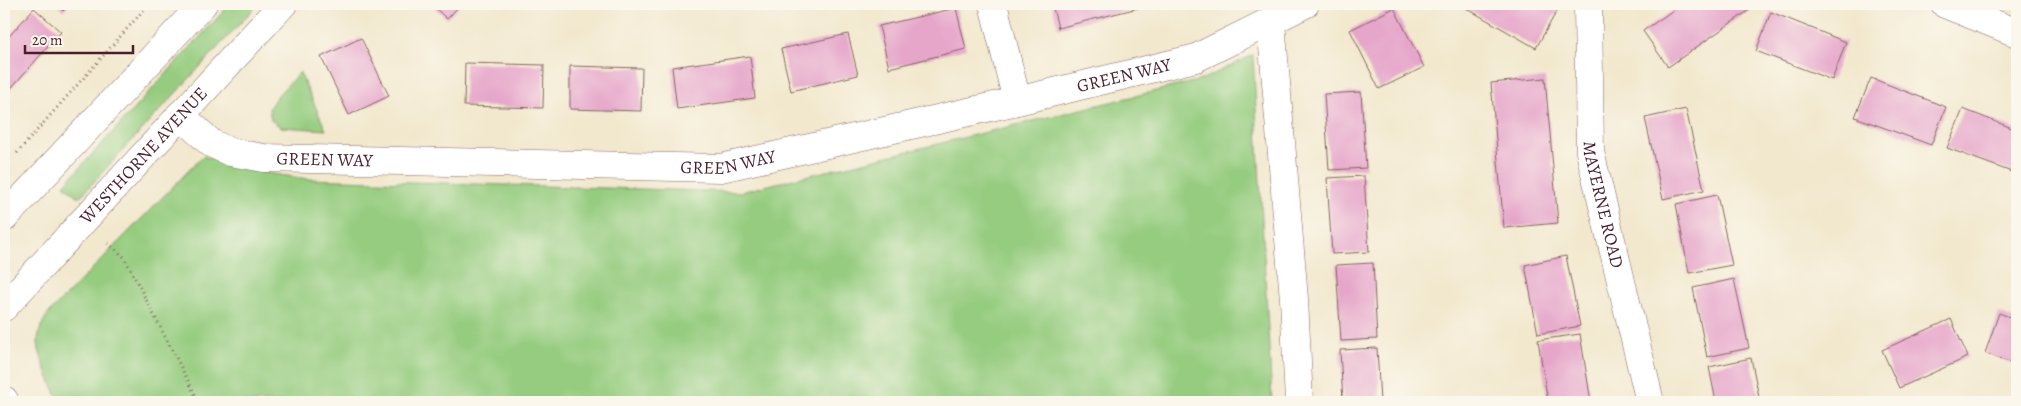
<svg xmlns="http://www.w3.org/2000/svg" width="2021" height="406" font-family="Alegreya,serif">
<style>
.green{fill:#95cc7f;stroke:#707655}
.building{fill:#e6a6ca}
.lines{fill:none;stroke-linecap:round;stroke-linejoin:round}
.minor-casing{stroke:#856564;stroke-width:29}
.trunk-casing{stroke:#856564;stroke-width:29}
.path{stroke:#856564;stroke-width:3;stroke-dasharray:1 4;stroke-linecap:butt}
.minor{stroke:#fff;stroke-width:28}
.trunk{stroke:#fff;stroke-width:28}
.labels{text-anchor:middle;stroke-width:4.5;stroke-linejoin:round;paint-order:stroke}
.street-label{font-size:18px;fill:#4a1f2b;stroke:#fbf7ec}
</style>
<rect width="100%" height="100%" fill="#fbf7ec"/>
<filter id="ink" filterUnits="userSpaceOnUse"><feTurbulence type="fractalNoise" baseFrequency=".02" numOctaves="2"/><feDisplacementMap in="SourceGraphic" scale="10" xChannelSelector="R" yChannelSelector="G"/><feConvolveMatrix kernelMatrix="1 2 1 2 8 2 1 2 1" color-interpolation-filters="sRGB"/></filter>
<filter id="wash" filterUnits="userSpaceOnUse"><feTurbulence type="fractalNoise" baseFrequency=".0096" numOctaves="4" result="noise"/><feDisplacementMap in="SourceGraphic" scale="20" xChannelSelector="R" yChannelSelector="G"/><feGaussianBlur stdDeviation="1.12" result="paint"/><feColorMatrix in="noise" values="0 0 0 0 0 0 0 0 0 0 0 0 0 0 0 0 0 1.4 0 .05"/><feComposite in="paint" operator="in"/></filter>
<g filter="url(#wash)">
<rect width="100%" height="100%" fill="#f2e8ce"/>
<g class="green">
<path d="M 230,4 L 258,4 L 79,198 L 64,185 Z"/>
<path d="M 1253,55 L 1272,402 L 59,402 C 53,385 39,360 38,342 C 38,331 43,321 49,313 L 203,156 L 253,171 L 308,179 L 740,192 L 1201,80 Z"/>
<path d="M 300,72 L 300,73 L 326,130 L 281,127 L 271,120 L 269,108 L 277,96 Z"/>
</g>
<g id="blocks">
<g class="building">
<path d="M 56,4 L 70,4 L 63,11 Z"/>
<path d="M 431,4 L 459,4 L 460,5 L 447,19 Z"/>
<path d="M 1052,4 L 1154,4 L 1058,28 Z"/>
<path d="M 1459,4 L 1550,4 L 1558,9 L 1536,48 Z"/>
<path d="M 1682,4 L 1747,4 L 1751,9 L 1668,67 L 1643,31 Z"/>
<path d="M 34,8 L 61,32 L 4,96 L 4,42 Z"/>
<path d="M 956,8 L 966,49 L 889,68 L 879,26 Z"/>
<path d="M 1394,8 L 1424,67 L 1379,89 L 1350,30 Z"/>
<path d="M 1771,12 L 1846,42 L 1832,80 L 1756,51 Z"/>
<path d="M 848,34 L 858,75 L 791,91 L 781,49 Z"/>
<path d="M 361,38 L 389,96 L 349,115 L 321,57 Z"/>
<path d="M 750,56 L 755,98 L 677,109 L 672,67 Z"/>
<path d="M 465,63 L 544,65 L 543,108 L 464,106 Z"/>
<path d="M 570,66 L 642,68 L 641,111 L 570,109 Z"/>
<path d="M 1545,78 L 1558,223 L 1504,228 L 1491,83 Z"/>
<path d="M 1871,78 L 1946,107 L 1931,145 L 1855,117 Z"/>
<path d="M 1361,92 L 1366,168 L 1329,170 L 1324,94 Z"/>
<path d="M 1686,109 L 1704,190 L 1663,199 L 1645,118 Z"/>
<path d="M 1963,109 L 2017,130 L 2017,174 L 1947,148 Z"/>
<path d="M 1364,176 L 1369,252 L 1332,254 L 1327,178 Z"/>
<path d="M 1717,195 L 1732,265 L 1689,273 L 1676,204 Z"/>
<path d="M 1566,256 L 1580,326 L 1538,334 L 1525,265 Z"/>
<path d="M 1373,263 L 1377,339 L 1341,341 L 1336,265 Z"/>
<path d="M 1734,279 L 1749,348 L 1707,357 L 1693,288 Z"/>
<path d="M 1999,313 L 2017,320 L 2017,365 L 1985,353 Z"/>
<path d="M 1951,319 L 1968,357 L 1899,388 L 1882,350 Z"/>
<path d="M 1580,334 L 1591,402 L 1548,402 L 1538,340 Z"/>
<path d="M 1377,348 L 1380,402 L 1343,402 L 1340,350 Z"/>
<path d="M 1751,358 L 1760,402 L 1716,402 L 1709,367 Z"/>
</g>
</g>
</g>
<g filter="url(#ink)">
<use href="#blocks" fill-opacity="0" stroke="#856564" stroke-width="1"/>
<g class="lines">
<defs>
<g id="minor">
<path d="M 993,4 L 1017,101"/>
<path id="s1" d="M 1588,4 L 1590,152 L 1650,402"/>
<path d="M 1945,4 L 2017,33"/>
<path d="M 1271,22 L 1294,299 L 1299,402"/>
<path id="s2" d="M 180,115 L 211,143 L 230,152 L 264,158 L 721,168 L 1017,101 L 1196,58 L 1305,4"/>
</g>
<g id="trunk">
<path d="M 4,218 L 203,4"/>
<path id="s3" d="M 4,307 L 283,4"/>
<path d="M 4,400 L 5,402"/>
</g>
</defs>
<use href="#minor" class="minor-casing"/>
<use href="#trunk" class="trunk-casing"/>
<g class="path">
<path d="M 17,153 L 149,4"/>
<path d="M 108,243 L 124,257 L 199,402"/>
</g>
<use href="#minor" class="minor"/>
<use href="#trunk" class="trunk"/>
</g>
</g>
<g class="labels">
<g class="street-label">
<text dy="6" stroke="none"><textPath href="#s2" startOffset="968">GREEN WAY</textPath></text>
<text dy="6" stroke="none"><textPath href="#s3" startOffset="206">WESTHORNE AVENUE</textPath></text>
<text dy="6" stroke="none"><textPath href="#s2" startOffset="158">GREEN WAY</textPath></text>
<text dy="6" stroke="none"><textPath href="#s2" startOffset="562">GREEN WAY</textPath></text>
<text dy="6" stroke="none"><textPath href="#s1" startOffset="202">MAYERNE ROAD</textPath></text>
</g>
</g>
<rect width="2021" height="406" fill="none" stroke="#fbf7ec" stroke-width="20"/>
<path d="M25 45v8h108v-8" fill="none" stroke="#4a1f2b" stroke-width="2.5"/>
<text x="32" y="45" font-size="15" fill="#4a1f2b" stroke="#fbf7ec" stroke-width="4" paint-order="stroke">20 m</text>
</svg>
